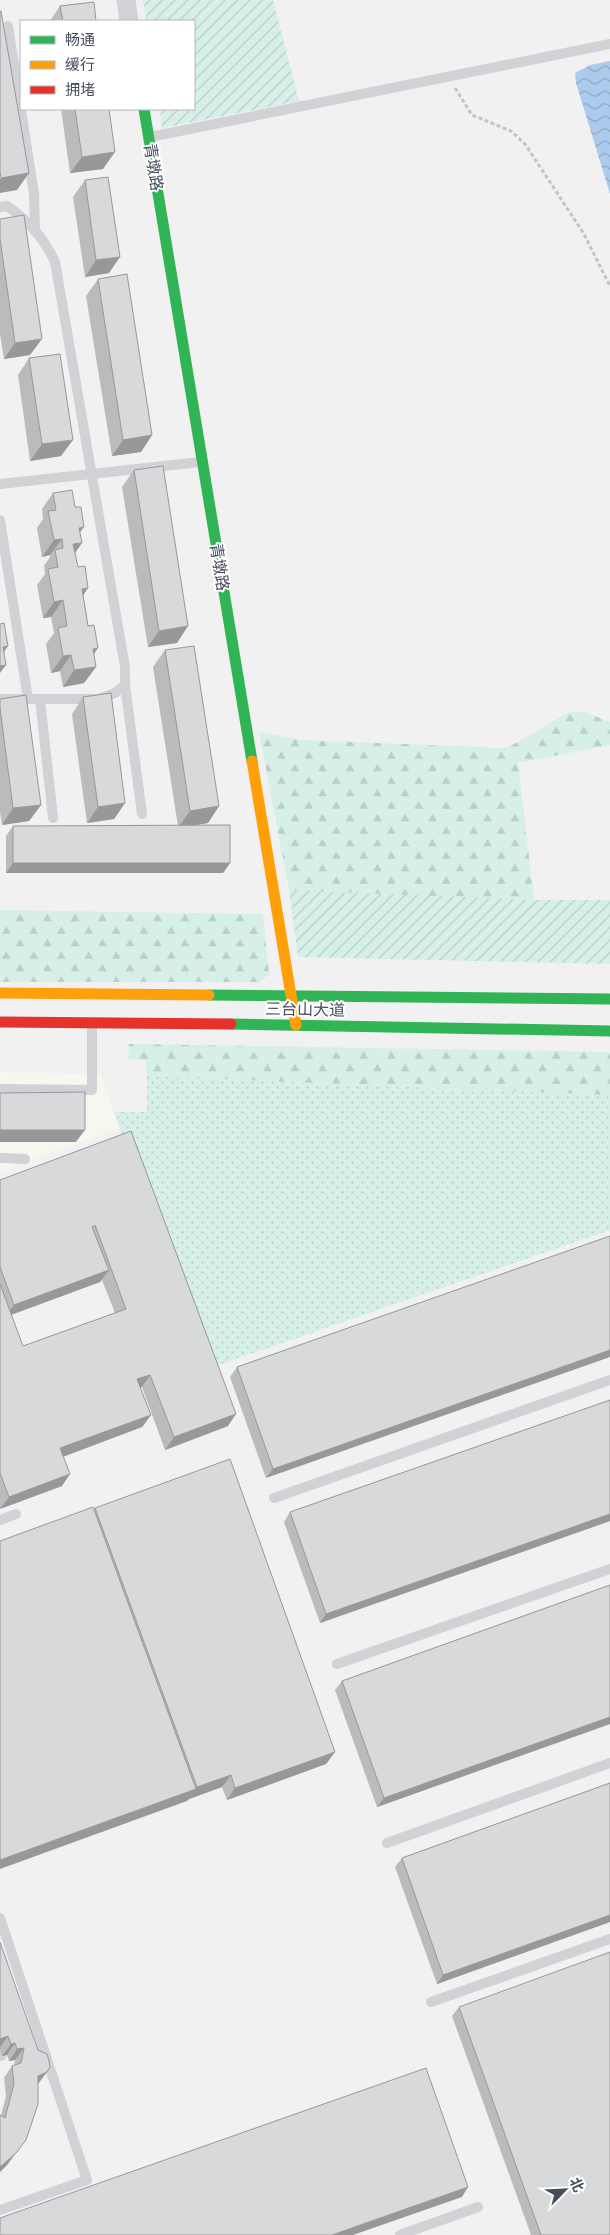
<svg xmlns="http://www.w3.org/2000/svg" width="610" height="2235" font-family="Montserrat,'Noto Sans SC',sans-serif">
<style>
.commercial{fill:#f6f7ed}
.grass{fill:url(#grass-dots)}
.forest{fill:url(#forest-firs)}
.garden{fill:url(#garden-furrows)}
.water{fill:url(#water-waves)}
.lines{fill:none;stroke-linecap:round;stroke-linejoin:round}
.path{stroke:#bdc7c7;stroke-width:3;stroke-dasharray:4 2.5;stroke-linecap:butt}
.lane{stroke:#d2d2d6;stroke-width:10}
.street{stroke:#d2d2d6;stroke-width:19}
.fast{stroke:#30b455;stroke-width:11}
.slow{stroke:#ff9f0a;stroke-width:11}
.jam{stroke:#e5322d;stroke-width:11}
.wall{fill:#babbbc;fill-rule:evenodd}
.shaded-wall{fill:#979899}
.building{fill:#d8d9db;stroke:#979899}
.labels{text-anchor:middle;stroke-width:4;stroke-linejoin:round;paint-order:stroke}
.street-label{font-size:16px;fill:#484d5d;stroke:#fff}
</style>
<defs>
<pattern id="grass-dots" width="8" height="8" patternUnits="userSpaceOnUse" patternTransform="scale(1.25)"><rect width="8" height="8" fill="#d6efe8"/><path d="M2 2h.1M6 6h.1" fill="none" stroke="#b9cfc9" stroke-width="1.8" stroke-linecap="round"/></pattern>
<pattern id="forest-firs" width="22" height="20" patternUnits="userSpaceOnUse" patternTransform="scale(1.25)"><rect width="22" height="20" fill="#d6efe8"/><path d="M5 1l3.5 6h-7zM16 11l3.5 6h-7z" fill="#b9cfc9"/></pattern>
<pattern id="garden-furrows" width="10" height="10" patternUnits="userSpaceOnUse" patternTransform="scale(1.25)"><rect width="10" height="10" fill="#d6efe8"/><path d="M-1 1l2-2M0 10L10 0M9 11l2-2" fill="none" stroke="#b9cfc9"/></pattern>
<pattern id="water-waves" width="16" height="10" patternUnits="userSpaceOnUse" patternTransform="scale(1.25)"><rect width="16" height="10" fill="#accbec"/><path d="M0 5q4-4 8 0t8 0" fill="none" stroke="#8ea7c2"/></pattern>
</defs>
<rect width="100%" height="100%" fill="#f1f1f1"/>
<path class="commercial" d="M 0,1072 L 101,1074 L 120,1128 L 0,1171 Z"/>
<path class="grass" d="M 147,1076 L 610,1095 L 610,1230 L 207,1369 L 114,1112 L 147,1112 Z"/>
<g class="forest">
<path d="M 571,712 L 585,712 L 610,722 L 610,745 L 518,763 L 534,900 L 300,893 L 289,890 L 259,732 L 301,740 L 506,748 C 529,738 548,722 571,712 Z"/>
<path d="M 0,910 L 263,914 L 269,975 L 258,982 L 0,982 Z"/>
<path d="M 129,1044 L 610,1052 L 610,1095 L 147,1076 L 145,1060 L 128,1059 Z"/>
</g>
<g class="garden">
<path d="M 143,0 L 273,0 L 299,101 L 162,128 L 160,109 L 194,109 L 194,21 L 146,21 Z"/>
<path d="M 289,890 L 534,900 L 610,900 L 610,964 L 298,957 Z"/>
</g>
<path class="water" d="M 610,61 L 610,194 L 576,83 L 575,73 L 590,65 Z"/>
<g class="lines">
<path class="path" d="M 455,88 L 472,115 L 511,131 L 525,144 L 584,234 L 610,286"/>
<g class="lane">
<path d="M 8,26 L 34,194 L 35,229"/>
<path d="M 150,137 L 610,44"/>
<path d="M 0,207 L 7,206 C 29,221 44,238 55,262 L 125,667 L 125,685 L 115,693 L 98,699 L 0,699"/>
<path d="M 0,484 L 200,462"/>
<path d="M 0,520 L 28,699"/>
<path d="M 125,685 L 142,814"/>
<path d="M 40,699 L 53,818"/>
<path d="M 0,1089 L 92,1090 L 92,1023"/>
<path d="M 0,1158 L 25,1159"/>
<path d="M 274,1498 L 610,1380"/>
<path d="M 0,1520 L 16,1514"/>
<path d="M 337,1664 L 610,1569"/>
<path d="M 387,1843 L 610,1763"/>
<path d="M 0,1918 L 87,2180 L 0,2210"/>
<path d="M 431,2002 L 610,1939"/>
<path d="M 0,2056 L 1,2056"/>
<path d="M 400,2235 L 478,2207"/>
</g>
<path class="street" d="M 126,0 L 129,21"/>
<g class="fast">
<path d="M 144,109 L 252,761"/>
<path d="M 209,995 L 610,999"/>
<path d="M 231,1024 L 610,1031"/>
</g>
<g class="slow">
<path d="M 252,761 L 296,1025"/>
<path d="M 0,993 L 209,995"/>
</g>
<path class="jam" d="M 0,1022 L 231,1024"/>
</g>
<g class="wall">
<path d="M 60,6 L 96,21 L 50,21 Z"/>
<path d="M 61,109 L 109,109 L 103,169 L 70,173 Z"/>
<path d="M 85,180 L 109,273 L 85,277 L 73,197 Z"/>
<path d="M 0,219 L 30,355 L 4,359 L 0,334 Z"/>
<path d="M 98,279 L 152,435 L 141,452 L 112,456 L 86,296 Z"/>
<path d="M 29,358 L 61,456 L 30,461 L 18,375 Z"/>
<path d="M 134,470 L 177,643 L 148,647 L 122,487 Z"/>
<path d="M 53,493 L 80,532 L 75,553 L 96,667 L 84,683 L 63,687 L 60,671 L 51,673 L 46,644 L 54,633 L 51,617 L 43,618 L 37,585 L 45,574 L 44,566 L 50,557 L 50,555 L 42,557 L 37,528 L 43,519 L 42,509 Z"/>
<path d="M 165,650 L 219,806 L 208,823 L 190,826 L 230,863 L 223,873 L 6,873 L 6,836 L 13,826 L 178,826 L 153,667 Z"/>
<path d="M 83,697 L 125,803 L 114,819 L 87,823 L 72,714 Z"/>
<path d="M 0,699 L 41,805 L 29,821 L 2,825 L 0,811 Z"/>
<path d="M 131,1131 L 228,1426 L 165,1450 L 142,1387 L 140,1387 L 151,1415 L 142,1427 L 63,1456 L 62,1486 L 0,1509 L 0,1180 ZM 102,1280 L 115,1313 L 23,1346 L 11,1315 L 100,1282 Z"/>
<path d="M 610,1236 L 266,1478 L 230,1377 L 237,1367 Z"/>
<path d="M 610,1400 L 610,1521 L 320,1623 L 284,1522 L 290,1512 Z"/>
<path d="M 95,1508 L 335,1752 L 326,1764 L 227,1800 L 222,1787 L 189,1799 L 187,1801 L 94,1509 Z"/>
<path d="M 610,1585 L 610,1724 L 377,1807 L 335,1690 L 342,1681 Z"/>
<path d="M 610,1783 L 610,1922 L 437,1984 L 395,1867 L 402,1858 Z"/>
<path d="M 0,1942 L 38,2083 L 7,2165 L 0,2172 L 0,2115 L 1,2116 L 6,2096 L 4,2078 L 12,2066 L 14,2066 L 15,2060 L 9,2061 L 7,2055 L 2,2056 L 0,2050 Z"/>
<path d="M 459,2007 L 610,2235 L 531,2235 L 452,2016 Z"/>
</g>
<g class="shaded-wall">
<path d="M 115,152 L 103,169 L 70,173 L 82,157 Z"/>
<path d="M 29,173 L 17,190 L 0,193 L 0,179 L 1,178 Z"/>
<path d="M 120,257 L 109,273 L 85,277 L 96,260 Z"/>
<path d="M 42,339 L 30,355 L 4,359 L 15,343 Z"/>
<path d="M 152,435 L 141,452 L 112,456 L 123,440 Z"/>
<path d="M 73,440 L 61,456 L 30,461 L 42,444 Z"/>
<path d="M 84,527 L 72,543 L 79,528 Z"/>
<path d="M 62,539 L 50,555 L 42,557 L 54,540 Z"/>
<path d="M 82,543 L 70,560 L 73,544 Z"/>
<path d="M 88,588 L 77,605 L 82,589 Z"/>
<path d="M 63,600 L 51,617 L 43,618 L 54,602 Z"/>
<path d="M 188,626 L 177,643 L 148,647 L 159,631 Z"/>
<path d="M 8,646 L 0,658 L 3,647 Z"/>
<path d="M 98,648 L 87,665 L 93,649 Z"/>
<path d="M 71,655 L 60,671 L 51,673 L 63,656 Z"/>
<path d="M 6,665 L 0,673 L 0,666 Z"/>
<path d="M 96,667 L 84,683 L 63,687 L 74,670 Z"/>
<path d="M 125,803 L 114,819 L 87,823 L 98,807 Z"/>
<path d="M 41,805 L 29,821 L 2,825 L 13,808 Z"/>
<path d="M 219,806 L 208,823 L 178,828 L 190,811 Z"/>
<path d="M 13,863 L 230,863 L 223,873 L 6,873 Z"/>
<path d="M 0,1130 L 85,1130 L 76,1142 L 0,1142 Z"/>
<path d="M 109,1270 L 100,1282 L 5,1317 L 14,1305 Z"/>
<path d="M 610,1350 L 610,1357 L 266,1478 L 273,1469 Z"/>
<path d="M 150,1375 L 142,1387 L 129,1392 L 137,1379 Z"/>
<path d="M 236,1414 L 228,1426 L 165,1450 L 174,1437 Z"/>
<path d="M 151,1415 L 142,1427 L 52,1461 L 60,1448 Z"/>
<path d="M 70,1474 L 62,1486 L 0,1509 L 9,1497 Z"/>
<path d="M 610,1514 L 610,1521 L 320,1623 L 326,1614 Z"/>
<path d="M 610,1717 L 610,1724 L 377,1807 L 384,1798 Z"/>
<path d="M 335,1752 L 326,1764 L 227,1800 L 235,1788 Z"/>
<path d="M 231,1775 L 222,1787 L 189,1799 L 187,1801 L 0,1869 L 0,1860 L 195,1789 L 197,1787 Z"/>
<path d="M 610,1915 L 610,1922 L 437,1984 L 443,1975 Z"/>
<path d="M 8,2036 L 0,2047 L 0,2039 Z"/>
<path d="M 15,2043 L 7,2055 L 2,2056 L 11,2044 Z"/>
<path d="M 24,2048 L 15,2060 L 9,2061 L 17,2049 Z"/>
<path d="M 47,2072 L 38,2084 L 38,2076 Z"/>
<path d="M 17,2152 L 7,2165 L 0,2172 L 0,2167 Z"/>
<path d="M 468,2187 L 462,2197 L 353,2235 L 332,2235 Z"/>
</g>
<g class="building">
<path d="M 94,2 L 96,21 L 63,21 L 60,6 Z"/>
<path d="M 0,11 L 1,11 L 29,173 L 1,178 L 0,172 Z"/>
<path d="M 75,109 L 109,109 L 115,152 L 82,157 Z"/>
<path d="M 108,177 L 120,257 L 96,260 L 85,180 Z"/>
<path d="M 24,215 L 42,339 L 15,343 L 0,239 L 0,219 Z"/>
<path d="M 127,274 L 152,435 L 123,440 L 98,279 Z"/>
<path d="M 60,354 L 73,440 L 42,444 L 29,358 Z"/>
<path d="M 163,466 L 188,626 L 159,631 L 134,470 Z"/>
<path d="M 72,490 L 75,507 L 81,507 L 84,527 L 79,528 L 82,543 L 73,544 L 78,567 L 85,566 L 88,588 L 82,589 L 88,626 L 94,625 L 98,648 L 93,649 L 96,667 L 74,670 L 71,655 L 63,656 L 58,628 L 67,626 L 63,600 L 54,602 L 48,569 L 58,567 L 55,550 L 63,548 L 62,539 L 54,540 L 48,511 L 56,510 L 53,493 Z"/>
<path d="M 4,623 L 8,646 L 3,647 L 6,665 L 0,666 L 0,624 Z"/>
<path d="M 194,646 L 219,806 L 190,811 L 165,650 Z"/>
<path d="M 111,693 L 125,803 L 98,807 L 83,697 Z"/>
<path d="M 26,695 L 41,805 L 13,808 L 0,708 L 0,699 Z"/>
<path d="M 230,825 L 230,863 L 13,863 L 13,826 Z"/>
<path d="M 85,1092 L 85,1130 L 0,1130 L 0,1093 Z"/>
<path d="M 131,1131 L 236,1414 L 174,1437 L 150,1375 L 137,1379 L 151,1415 L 60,1448 L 70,1474 L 9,1497 L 0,1473 L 0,1284 L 23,1346 L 126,1309 L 95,1225 L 92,1227 L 109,1270 L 14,1305 L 0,1267 L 0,1180 Z"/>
<path d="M 610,1236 L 610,1350 L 273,1469 L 237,1367 Z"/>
<path d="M 610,1400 L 610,1514 L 326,1614 L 290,1512 Z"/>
<path d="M 230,1459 L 335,1752 L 235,1788 L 231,1775 L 197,1787 L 95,1508 Z"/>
<path d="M 93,1507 L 196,1789 L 0,1860 L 0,1541 Z"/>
<path d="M 610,1585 L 610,1717 L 384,1798 L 342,1681 Z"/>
<path d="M 610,1783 L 610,1915 L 443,1975 L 402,1858 Z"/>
<path d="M 0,1942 L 38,2050 L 47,2054 L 49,2061 L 50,2067 L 47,2072 L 38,2076 L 38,2104 L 26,2140 L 16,2153 L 0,2167 L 0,2115 L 5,2118 L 14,2084 L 12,2066 L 21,2063 L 24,2048 L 17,2049 L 15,2043 L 11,2044 L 8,2036 L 0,2039 Z"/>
<path d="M 610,1952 L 610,2235 L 541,2235 L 459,2007 Z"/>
<path d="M 426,2068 L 468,2187 L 332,2235 L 0,2235 L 0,2218 Z"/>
</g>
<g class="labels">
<g class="street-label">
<text transform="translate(154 167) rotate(81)" y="6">青墩路</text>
<text transform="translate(220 567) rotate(81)" y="6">青墩路</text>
<text transform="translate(305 1009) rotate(1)" y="6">三台山大道</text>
</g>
</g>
<rect x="20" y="20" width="175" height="90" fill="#ffffff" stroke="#b6b8be"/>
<rect x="30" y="36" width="25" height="8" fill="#30b455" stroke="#b6b8be"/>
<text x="65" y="45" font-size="15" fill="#484d5d">畅通</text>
<rect x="30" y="61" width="25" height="8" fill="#ff9f0a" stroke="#b6b8be"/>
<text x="65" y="70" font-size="15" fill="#484d5d">缓行</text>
<rect x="30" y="86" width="25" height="8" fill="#e5322d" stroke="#b6b8be"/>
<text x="65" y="95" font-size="15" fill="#484d5d">拥堵</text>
<g transform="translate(565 2190) rotate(66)" stroke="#ffffff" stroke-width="4" paint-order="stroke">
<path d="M0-4L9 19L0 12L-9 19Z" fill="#484d5d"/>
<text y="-8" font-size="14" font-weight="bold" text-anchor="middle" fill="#484d5d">北</text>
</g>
</svg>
